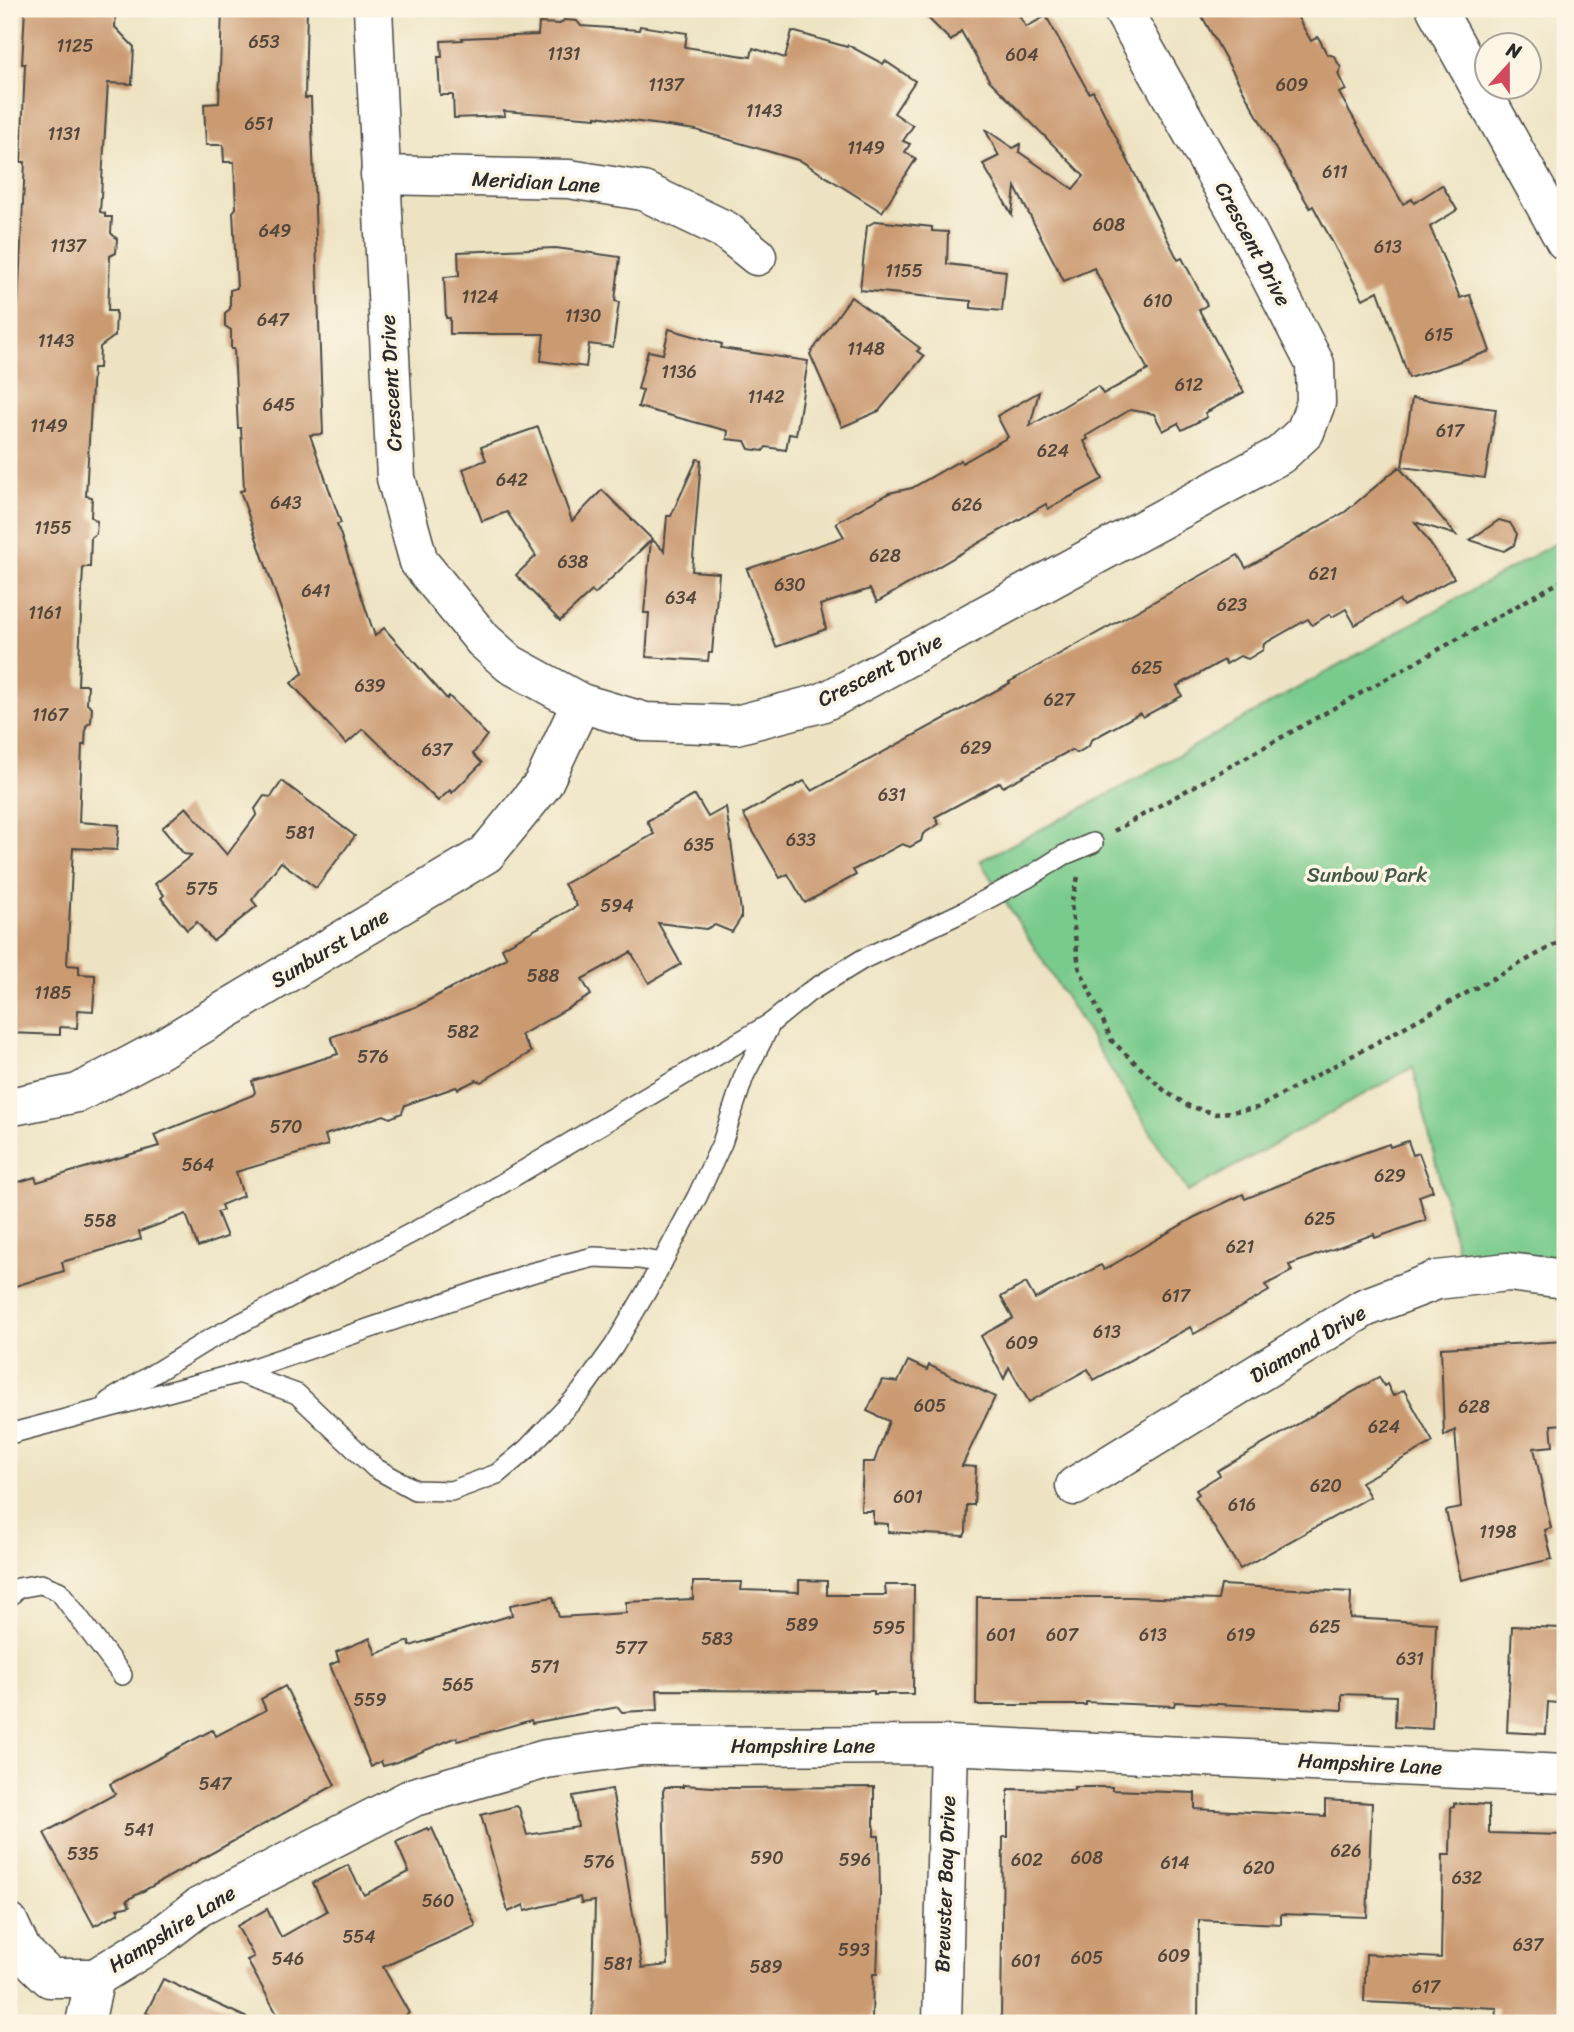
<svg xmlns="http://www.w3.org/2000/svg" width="1574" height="2032" font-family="Sriracha,sans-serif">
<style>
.green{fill:#79cb8c;stroke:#527b5c;stroke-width:2}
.building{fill:#ca9a71}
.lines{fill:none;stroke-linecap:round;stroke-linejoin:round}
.service-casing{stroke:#484742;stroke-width:22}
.minor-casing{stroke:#484742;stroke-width:41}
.tertiary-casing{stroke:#484742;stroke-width:41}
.path{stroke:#484742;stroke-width:4.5;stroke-dasharray:5 5;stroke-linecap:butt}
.service{stroke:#fff;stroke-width:19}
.minor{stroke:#fff;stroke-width:38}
.tertiary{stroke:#fff;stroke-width:38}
.labels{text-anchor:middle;stroke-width:7;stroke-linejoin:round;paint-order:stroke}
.number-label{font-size:18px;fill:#53473c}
.street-label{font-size:21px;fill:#2b2b2b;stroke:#fcf5e5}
.park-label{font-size:21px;fill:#425b48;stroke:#fcf5e5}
</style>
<rect width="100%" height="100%" fill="#fcf5e5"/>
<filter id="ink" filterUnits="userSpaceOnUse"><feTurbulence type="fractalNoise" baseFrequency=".0143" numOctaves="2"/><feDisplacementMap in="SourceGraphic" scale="14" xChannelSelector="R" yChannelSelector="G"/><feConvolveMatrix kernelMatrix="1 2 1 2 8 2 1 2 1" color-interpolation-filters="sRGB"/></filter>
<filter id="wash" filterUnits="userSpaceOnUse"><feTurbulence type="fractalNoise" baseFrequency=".00686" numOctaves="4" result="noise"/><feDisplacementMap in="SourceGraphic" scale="28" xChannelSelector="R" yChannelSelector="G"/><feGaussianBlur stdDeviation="1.57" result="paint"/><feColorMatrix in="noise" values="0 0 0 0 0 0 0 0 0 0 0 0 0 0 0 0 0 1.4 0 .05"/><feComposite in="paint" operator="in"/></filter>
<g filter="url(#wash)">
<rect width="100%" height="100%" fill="#ede3c2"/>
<path class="green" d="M 1565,538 L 1565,1258 L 1458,1255 L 1413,1067 L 1188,1192 L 980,861 L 1109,794 Z"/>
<g id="blocks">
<g class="building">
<path d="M 25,9 L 116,9 L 115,27 L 134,47 L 132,84 L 108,83 L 100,212 L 105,213 L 105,217 L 112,217 L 111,233 L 117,239 L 116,253 L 110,256 L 108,311 L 116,311 L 115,336 L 100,347 L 99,368 L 93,368 L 86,496 L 92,497 L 91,517 L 97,521 L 96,534 L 91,537 L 90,567 L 83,567 L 78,685 L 88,685 L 87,704 L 92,708 L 91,722 L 86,726 L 85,745 L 82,745 L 79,822 L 119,825 L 117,850 L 73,848 L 67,965 L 79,966 L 79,974 L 95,975 L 95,982 L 93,1011 L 78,1010 L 77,1028 L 60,1027 L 60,1035 L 9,1033 L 9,357 L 12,305 L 18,306 L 25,162 L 21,162 L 25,64 L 22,64 Z"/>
<path d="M 222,9 L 307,9 L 305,98 L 311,98 L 323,434 L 310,435 L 341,523 L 337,524 L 375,636 L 384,628 L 447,699 L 449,696 L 487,735 L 473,754 L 482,763 L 452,793 L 450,790 L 438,801 L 365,730 L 362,730 L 346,744 L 291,683 L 303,673 L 240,491 L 244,490 L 241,428 L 238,428 L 234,349 L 231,349 L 231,330 L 225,326 L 225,313 L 230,309 L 230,290 L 237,288 L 233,212 L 236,208 L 234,162 L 224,162 L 223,145 L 206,145 L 204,104 L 219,103 Z"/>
<path d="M 919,9 L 1015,9 L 1026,27 L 1046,16 L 1089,93 L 1093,91 L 1178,260 L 1182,258 L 1207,305 L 1199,310 L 1244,392 L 1205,413 L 1207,417 L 1182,430 L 1178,423 L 1163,431 L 1154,414 L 1130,410 L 1086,436 L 1088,439 L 1084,441 L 1103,479 L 1048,509 L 1046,504 L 877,602 L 870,589 L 820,605 L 826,629 L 776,647 L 747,569 L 844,537 L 836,523 L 856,511 L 889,493 L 912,488 L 961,460 L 962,463 L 1008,437 L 997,416 L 1039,392 L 1030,426 L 1098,386 L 1103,394 L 1148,370 L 1094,268 L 1064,281 L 1015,187 L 1012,215 L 983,164 L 999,156 L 985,129 L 1013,148 L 1020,144 L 1019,152 L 1073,189 L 1084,176 L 989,80 L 961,31 L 951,41 Z"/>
<path d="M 1198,9 L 1293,9 L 1311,41 L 1318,37 L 1327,54 L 1334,56 L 1341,68 L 1338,74 L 1346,90 L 1339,93 L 1403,204 L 1412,199 L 1414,203 L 1442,185 L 1457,210 L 1430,227 L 1460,298 L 1470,295 L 1490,351 L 1409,378 L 1378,291 L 1363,299 L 1313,206 L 1310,208 L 1279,155 Z"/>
<path d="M 564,20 L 577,21 L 581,26 L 639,30 L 640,26 L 687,33 L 685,47 L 751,57 L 753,48 L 785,58 L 792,31 L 847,47 L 848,45 L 883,64 L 885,61 L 915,81 L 894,113 L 913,126 L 903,141 L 910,144 L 905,152 L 916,159 L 882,212 L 801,161 L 696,130 L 596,116 L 596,118 L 504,111 L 505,116 L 454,118 L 453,95 L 440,95 L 438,57 L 442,57 L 441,41 L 463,40 L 462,38 L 538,35 L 539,23 L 560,24 Z"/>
<path d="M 876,221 L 932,227 L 932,231 L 948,232 L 947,264 L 1006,271 L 1002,311 L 971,308 L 971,301 L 860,290 L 867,226 Z"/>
<path d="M 556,248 L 620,257 L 615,301 L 619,302 L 613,347 L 589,344 L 586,367 L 541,361 L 544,334 L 450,334 L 450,318 L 446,318 L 444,277 L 459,276 L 458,252 Z"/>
<path d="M 851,297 L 920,348 L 917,351 L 924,356 L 879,411 L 842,427 L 810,354 Z"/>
<path d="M 669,329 L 722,344 L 721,348 L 808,361 L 796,435 L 789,434 L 786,450 L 766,447 L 763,451 L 749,449 L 745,441 L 727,439 L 728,431 L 638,407 L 643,390 L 638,389 L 648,351 L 663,354 Z"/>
<path d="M 1412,398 L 1496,409 L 1485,478 L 1402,467 Z"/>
<path d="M 538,427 L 572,521 L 602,490 L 664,551 L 667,516 L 671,516 L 697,459 L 701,460 L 692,571 L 719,573 L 712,653 L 709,653 L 708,661 L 646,657 L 649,613 L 644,613 L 651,540 L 595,594 L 592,591 L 560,621 L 516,575 L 536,556 L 507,512 L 482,521 L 463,469 L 486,460 L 481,447 Z"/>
<path d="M 1399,467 L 1456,535 L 1415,522 L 1454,578 L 1403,606 L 1399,600 L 1355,625 L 1346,609 L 1332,617 L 1330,614 L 1312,625 L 1308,619 L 1264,644 L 1263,650 L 1248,659 L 1240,656 L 1226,664 L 1224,660 L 1177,686 L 1182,696 L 1143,717 L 1140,713 L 1091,740 L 1089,746 L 1077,753 L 1071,750 L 1003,787 L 1000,782 L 935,817 L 939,824 L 923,834 L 921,841 L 910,847 L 902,844 L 853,870 L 856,875 L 805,903 L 788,874 L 780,878 L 743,814 L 804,781 L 812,791 L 1010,683 L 1009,682 L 1238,555 L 1246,568 L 1345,512 Z"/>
<path d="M 1499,520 L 1510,523 L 1517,534 L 1514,545 L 1504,551 L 1470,540 Z"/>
<path d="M 282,781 L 355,836 L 316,888 L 281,862 L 252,900 L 257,906 L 213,941 L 197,922 L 187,930 L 161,898 L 164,895 L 155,884 L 192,855 L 184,854 L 162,828 L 186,807 L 227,855 L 257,814 L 255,809 L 264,796 L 271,797 Z"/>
<path d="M 695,795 L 708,817 L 726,807 L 741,911 L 741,918 L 732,932 L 715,925 L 706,929 L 658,923 L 681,964 L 649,983 L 631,952 L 582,979 L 591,995 L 521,1035 L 531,1052 L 481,1082 L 476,1080 L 458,1089 L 456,1087 L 405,1105 L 402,1113 L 390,1118 L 384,1115 L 325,1135 L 328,1145 L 236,1172 L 243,1196 L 221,1205 L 223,1210 L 217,1212 L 227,1237 L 198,1247 L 186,1214 L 139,1232 L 141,1239 L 62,1262 L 64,1271 L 9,1288 L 9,1185 L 35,1177 L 37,1182 L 159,1146 L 154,1135 L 253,1095 L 255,1092 L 252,1081 L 338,1054 L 331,1037 L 418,1006 L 507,958 L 502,948 L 577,906 L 564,884 L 654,834 L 647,821 Z"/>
<path d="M 1408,1141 L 1413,1155 L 1419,1153 L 1433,1191 L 1419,1196 L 1426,1220 L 1375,1238 L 1374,1234 L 1289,1265 L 1292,1271 L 1265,1285 L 1269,1291 L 1194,1334 L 1190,1327 L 1094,1380 L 1088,1369 L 1029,1402 L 1009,1367 L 1004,1379 L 981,1336 L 1013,1318 L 1001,1297 L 1026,1283 L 1035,1299 L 1101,1265 L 1104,1270 L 1195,1217 L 1243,1194 L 1245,1199 L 1321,1168 L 1389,1144 L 1390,1147 Z"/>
<path d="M 1565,1341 L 1565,1424 L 1551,1425 L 1553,1446 L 1534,1448 L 1551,1528 L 1545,1530 L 1552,1559 L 1461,1580 L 1446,1511 L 1461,1508 L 1455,1430 L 1444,1436 L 1441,1348 Z"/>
<path d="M 908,1361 L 927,1370 L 929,1365 L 995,1397 L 962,1466 L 976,1467 L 974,1505 L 967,1505 L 966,1532 L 964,1536 L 888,1532 L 888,1524 L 873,1523 L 873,1511 L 861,1511 L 863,1462 L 874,1462 L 889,1421 L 867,1411 L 882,1380 L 898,1382 Z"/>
<path d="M 1379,1377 L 1384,1386 L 1387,1384 L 1393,1396 L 1404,1390 L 1433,1442 L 1361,1482 L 1370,1497 L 1240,1569 L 1195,1497 L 1199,1494 L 1196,1490 L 1220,1475 L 1217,1471 Z"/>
<path d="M 799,1580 L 827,1581 L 827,1595 L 886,1595 L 885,1585 L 914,1585 L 913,1694 L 874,1694 L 874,1691 L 657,1690 L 658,1710 L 622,1712 L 618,1707 L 532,1723 L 531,1720 L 458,1741 L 457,1737 L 394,1763 L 383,1766 L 381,1761 L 371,1767 L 330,1665 L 339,1661 L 336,1652 L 370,1638 L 376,1654 L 409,1641 L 410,1646 L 512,1615 L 510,1605 L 553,1597 L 559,1617 L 626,1613 L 626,1602 L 693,1599 L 693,1582 L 742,1582 L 741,1590 L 799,1592 Z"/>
<path d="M 1221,1585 L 1351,1592 L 1350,1618 L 1436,1623 L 1432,1729 L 1395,1727 L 1396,1696 L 1342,1694 L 1342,1710 L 1175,1702 L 1174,1706 L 1086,1702 L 1086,1705 L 976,1705 L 977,1597 L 1130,1597 L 1218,1600 Z"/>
<path d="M 1512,1626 L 1560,1628 L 1557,1703 L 1548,1702 L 1546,1734 L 1507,1732 Z"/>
<path d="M 285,1686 L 335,1785 L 127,1900 L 130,1906 L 117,1909 L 119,1913 L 94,1926 L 44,1833 L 115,1794 L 110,1784 L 212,1730 L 216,1736 L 266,1710 L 261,1699 Z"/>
<path d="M 683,1785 L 727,1788 L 874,1787 L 874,1836 L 879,1836 L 880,1895 L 877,1974 L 873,1974 L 872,2022 L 690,2019 L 690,2022 L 634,2020 L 634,2023 L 592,2023 L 595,1901 L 581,1903 L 580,1897 L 525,1911 L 524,1905 L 508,1912 L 481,1815 L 516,1806 L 519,1808 L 527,1835 L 578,1827 L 573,1796 L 612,1789 L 642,1968 L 668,1965 L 663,1791 L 665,1787 L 683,1787 Z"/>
<path d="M 1074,1787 L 1112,1787 L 1112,1790 L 1195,1793 L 1195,1809 L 1325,1816 L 1325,1800 L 1372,1803 L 1367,1917 L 1281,1914 L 1281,1924 L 1199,1920 L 1198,2023 L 1001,2023 L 1003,1837 L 1008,1837 L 1008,1789 L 1074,1790 Z"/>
<path d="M 1454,1803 L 1489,1805 L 1489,1833 L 1565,1835 L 1565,2023 L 1496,2023 L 1497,2008 L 1364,2002 L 1366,1954 L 1441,1958 L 1443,1855 L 1450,1855 L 1451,1807 L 1454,1806 Z"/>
<path d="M 427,1828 L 428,1830 L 432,1828 L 476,1926 L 383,1967 L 409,2013 L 406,2015 L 411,2023 L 282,2023 L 247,1960 L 254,1957 L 237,1926 L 267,1909 L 281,1937 L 327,1911 L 313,1883 L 348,1865 L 364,1895 L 409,1872 L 396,1842 Z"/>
<path d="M 163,1979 L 258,2023 L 168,2023 L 146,2013 Z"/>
</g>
</g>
</g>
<g filter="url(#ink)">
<use href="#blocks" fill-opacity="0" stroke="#484742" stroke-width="2"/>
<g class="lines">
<defs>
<g id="service">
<path d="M 239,1373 L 531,1273 L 594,1257 L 639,1259 L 662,1263"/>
<path d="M 109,1401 L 205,1342 L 476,1199 L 771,1023"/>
<path d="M 9,1434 L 239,1373 L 297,1394 L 375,1468 L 415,1490 L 451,1491 L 497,1474 L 527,1449 L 581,1392 L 614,1346 L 649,1287 L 697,1197 L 722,1143 L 744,1076 L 771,1023 L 809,992 L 863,959 L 963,912 L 1029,877 L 1064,855 L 1093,843"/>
<path d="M 9,1597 L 18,1588 L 41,1584 L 59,1591 L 122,1675"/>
</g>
<g id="minor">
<path d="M 373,9 L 396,478 L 419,562 L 483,640 L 510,664 L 581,703 L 645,722 L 736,725 L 821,703 L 834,697 L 1280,455 L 1305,432 L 1316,403 L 1315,364 L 1238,214 L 1122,9"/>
<path d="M 380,175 L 569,179 L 643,191 L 725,230 L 757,256"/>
<path d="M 9,1107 L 78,1093 L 159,1050 L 486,854 L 543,784 L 581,703"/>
<path d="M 1075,1486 L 1364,1308 L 1437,1280 L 1508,1272 L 1565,1279"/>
<path d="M 9,1923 L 22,1951 L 50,1978 L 95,1978"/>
<path d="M 95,1978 L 155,1941 L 199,1907 L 414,1797 L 546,1759 L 641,1746 L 949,1745 L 1565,1774"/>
<path d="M 85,2023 L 95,1978"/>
<path d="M 942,2023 L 949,1745"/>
</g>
<path id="tertiary" d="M 1436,9 L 1565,241"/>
</defs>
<use href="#service" class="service-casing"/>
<use href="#minor" class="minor-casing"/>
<use href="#tertiary" class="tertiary-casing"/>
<g class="path">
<path d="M 1114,831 L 1565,579"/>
<path d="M 1078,877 L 1071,904 L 1079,967 L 1112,1041 L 1166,1092 L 1189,1106 L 1216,1114 L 1257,1108 L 1565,939"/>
</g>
<use href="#service" class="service"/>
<use href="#minor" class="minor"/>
<use href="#tertiary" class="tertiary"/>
</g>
</g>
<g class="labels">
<g class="number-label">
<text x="264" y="48">653</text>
<text x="75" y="52">1125</text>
<text x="564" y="60">1131</text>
<text x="1022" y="61">604</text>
<text x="666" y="91">1137</text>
<text x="1292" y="91">609</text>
<text x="764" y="117">1143</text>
<text x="259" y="130">651</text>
<text x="64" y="140">1131</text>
<text x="866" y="154">1149</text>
<text x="1335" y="178">611</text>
<text x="1109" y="231">608</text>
<text x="275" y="237">649</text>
<text x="68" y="252">1137</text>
<text x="1388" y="253">613</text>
<text x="904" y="277">1155</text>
<text x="480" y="303">1124</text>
<text x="1158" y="307">610</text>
<text x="583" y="322">1130</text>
<text x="273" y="326">647</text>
<text x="1439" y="341">615</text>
<text x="56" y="347">1143</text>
<text x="866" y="355">1148</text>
<text x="679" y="378">1136</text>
<text x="1189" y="391">612</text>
<text x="766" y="403">1142</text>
<text x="279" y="411">645</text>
<text x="49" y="432">1149</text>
<text x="1450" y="437">617</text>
<text x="1053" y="457">624</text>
<text x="512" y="486">642</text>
<text x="286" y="509">643</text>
<text x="967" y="511">626</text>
<text x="53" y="534">1155</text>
<text x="885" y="562">628</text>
<text x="573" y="568">638</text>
<text x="1323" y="580">621</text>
<text x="790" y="591">630</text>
<text x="316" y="597">641</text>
<text x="681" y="604">634</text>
<text x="1232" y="611">623</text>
<text x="45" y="619">1161</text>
<text x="1147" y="674">625</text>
<text x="370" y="692">639</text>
<text x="1059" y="706">627</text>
<text x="50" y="721">1167</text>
<text x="976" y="754">629</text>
<text x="437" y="756">637</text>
<text x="892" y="801">631</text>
<text x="300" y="839">581</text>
<text x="801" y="846">633</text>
<text x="699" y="851">635</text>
<text x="202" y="895">575</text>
<text x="617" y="912">594</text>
<text x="543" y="982">588</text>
<text x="53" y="999">1185</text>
<text x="463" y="1038">582</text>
<text x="373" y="1063">576</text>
<text x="286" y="1133">570</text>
<text x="198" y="1171">564</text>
<text x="1390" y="1182">629</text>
<text x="1320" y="1225">625</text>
<text x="100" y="1227">558</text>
<text x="1240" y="1253">621</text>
<text x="1176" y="1302">617</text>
<text x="1107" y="1338">613</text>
<text x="1022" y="1349">609</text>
<text x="930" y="1412">605</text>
<text x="1474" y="1413">628</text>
<text x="1384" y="1433">624</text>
<text x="1326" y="1492">620</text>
<text x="908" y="1503">601</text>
<text x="1242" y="1511">616</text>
<text x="1498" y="1538">1198</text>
<text x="802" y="1631">589</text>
<text x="1325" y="1633">625</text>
<text x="889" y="1634">595</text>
<text x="1001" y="1641">601</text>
<text x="1062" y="1641">607</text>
<text x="1153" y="1641">613</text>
<text x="1241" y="1641">619</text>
<text x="717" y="1645">583</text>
<text x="631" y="1654">577</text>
<text x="1410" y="1665">631</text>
<text x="545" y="1673">571</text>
<text x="458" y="1691">565</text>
<text x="370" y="1706">559</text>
<text x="215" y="1790">547</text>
<text x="139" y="1836">541</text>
<text x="1346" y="1857">626</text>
<text x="83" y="1860">535</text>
<text x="767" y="1864">590</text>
<text x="1087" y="1864">608</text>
<text x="855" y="1866">596</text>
<text x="1027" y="1866">602</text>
<text x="599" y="1868">576</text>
<text x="1175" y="1869">614</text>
<text x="1259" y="1874">620</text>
<text x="1467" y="1884">632</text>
<text x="438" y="1907">560</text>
<text x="359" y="1943">554</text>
<text x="1528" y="1951">637</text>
<text x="854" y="1956">593</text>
<text x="1174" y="1962">609</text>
<text x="1087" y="1964">605</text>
<text x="288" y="1965">546</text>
<text x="1026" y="1967">601</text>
<text x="618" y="1970">581</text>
<text x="766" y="1973">589</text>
<text x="1426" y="1993">617</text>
</g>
<g class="street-label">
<text transform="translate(536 182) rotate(3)" y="7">Meridian Lane</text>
<text transform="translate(1253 244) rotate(62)" y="7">Crescent Drive</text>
<text transform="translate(391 383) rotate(-93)" y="7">Crescent Drive</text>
<text transform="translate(880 670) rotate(-27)" y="7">Crescent Drive</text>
<text transform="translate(330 948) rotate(-31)" y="7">Sunburst Lane</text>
<text transform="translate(1308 1344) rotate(-31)" y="7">Diamond Drive</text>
<text x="803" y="1753">Hampshire Lane</text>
<text transform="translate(1370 1764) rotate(3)" y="7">Hampshire Lane</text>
<text transform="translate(945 1884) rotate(-88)" y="7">Brewster Bay Drive</text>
<text transform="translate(172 1929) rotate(-32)" y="7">Hampshire Lane</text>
</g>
<g class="park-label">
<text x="1367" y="882">Sunbow Park</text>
</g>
</g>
<rect width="1574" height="2032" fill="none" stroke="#fcf5e5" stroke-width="35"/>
<g transform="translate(1508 66) rotate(21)"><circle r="33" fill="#fcf5e5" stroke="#a8a49b" stroke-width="2"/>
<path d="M0-5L12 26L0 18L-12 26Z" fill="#d1495b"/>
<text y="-10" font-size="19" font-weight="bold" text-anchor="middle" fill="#2b2b2b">N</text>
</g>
</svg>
